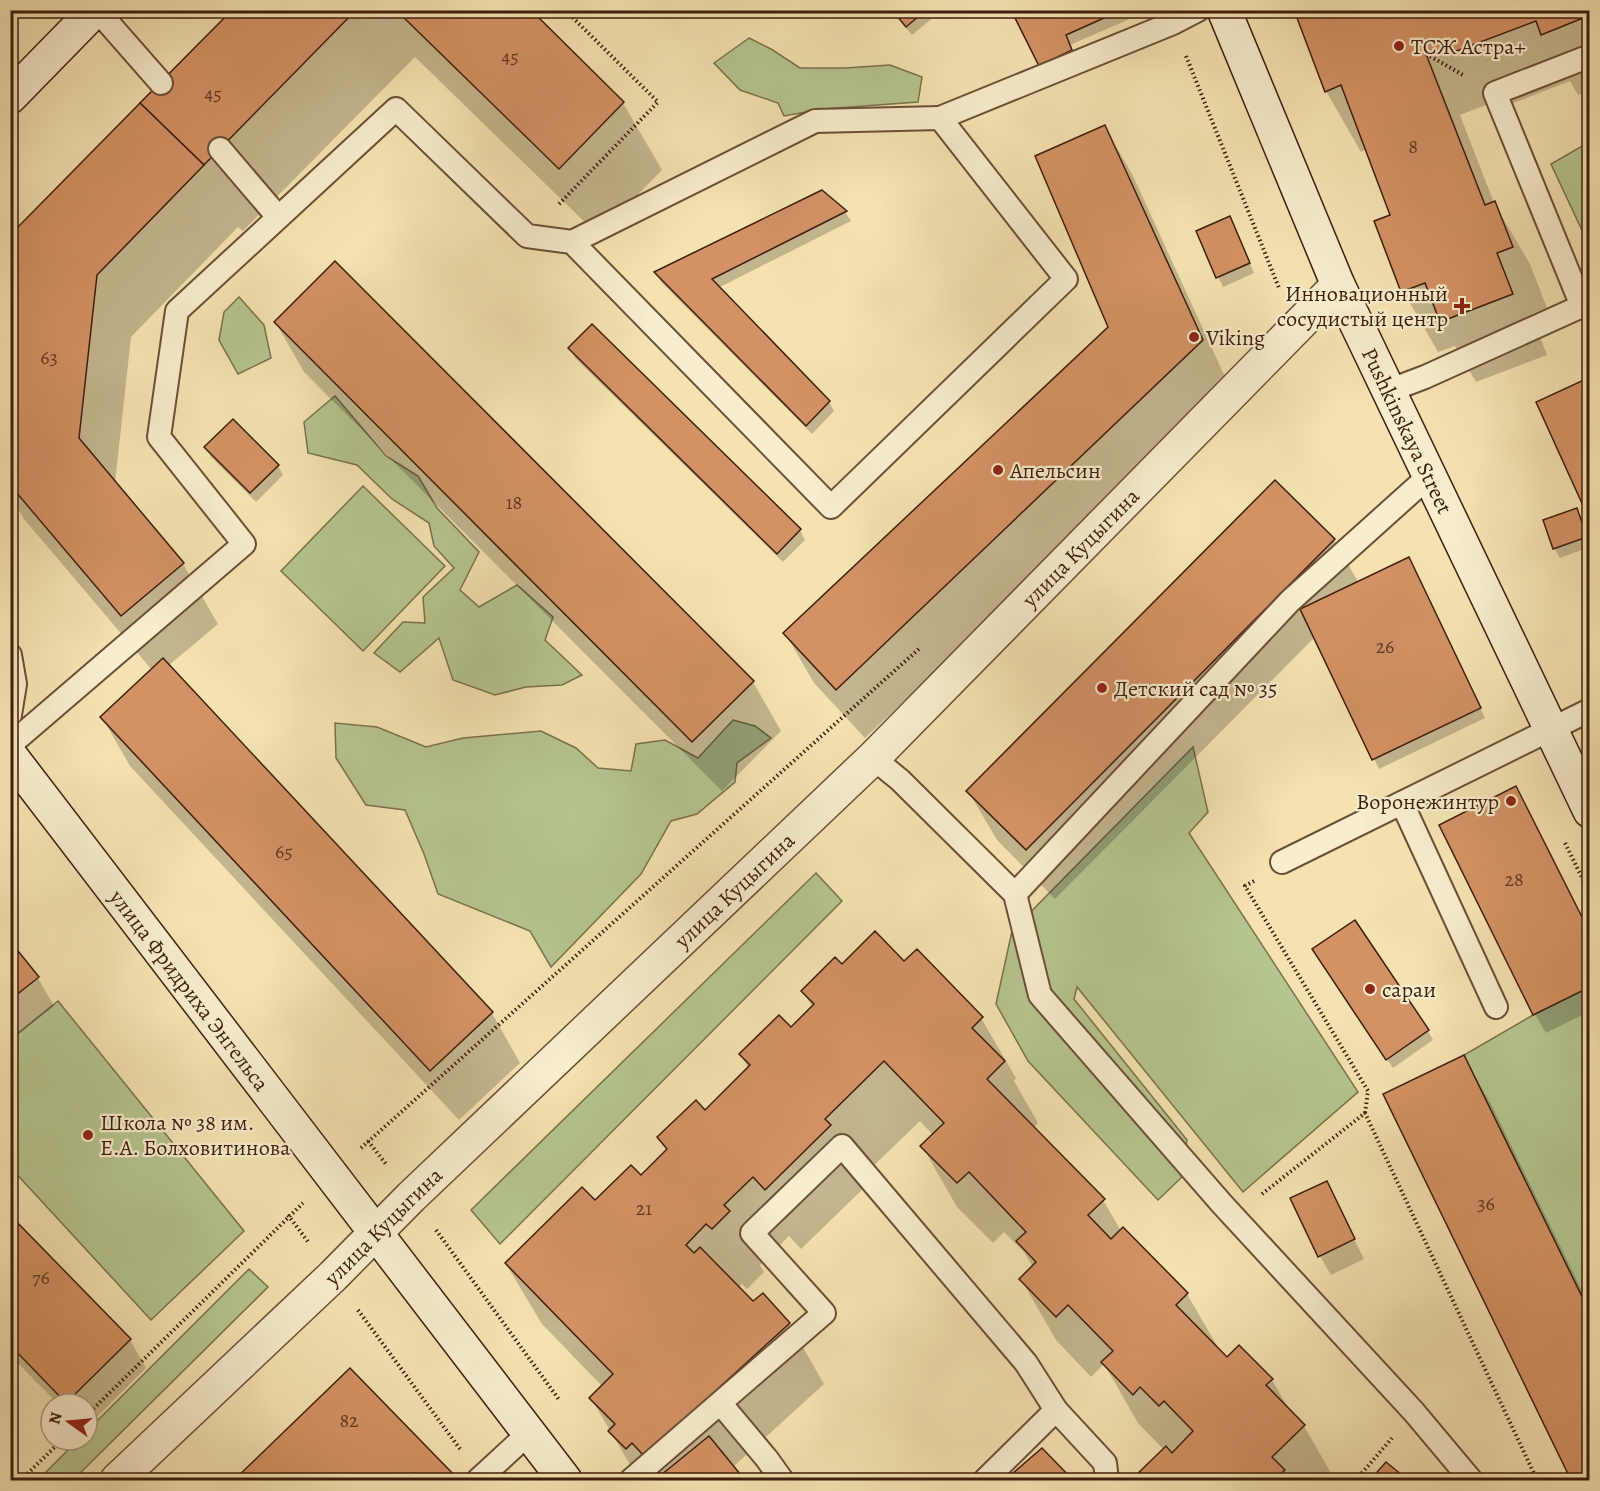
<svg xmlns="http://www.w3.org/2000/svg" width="1600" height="1491" font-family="Alegreya,serif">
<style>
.green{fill:#b5c590;stroke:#7a714f;stroke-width:1.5}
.shadow{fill:#0003;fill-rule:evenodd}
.building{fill:#d29265;stroke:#3e1d0e;stroke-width:1.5}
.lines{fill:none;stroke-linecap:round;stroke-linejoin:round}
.lane-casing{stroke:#6c4e37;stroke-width:26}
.street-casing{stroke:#6c4e37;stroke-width:36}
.secondary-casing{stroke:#3e1d0e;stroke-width:36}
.path{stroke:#3e1d0e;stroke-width:4;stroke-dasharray:1.5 3;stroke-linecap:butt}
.lane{stroke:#f8edcc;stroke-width:22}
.street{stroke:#f8edcc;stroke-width:33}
.secondary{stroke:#f8edcc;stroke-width:33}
.poi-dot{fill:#8f2418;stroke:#f8edcc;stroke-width:2}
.labels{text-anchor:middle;stroke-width:4.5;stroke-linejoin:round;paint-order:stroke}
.number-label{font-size:20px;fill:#633a24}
.poi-label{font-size:22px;fill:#3e1d0e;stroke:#f8edcc;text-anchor:start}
.street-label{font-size:22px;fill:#3e1d0e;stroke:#f8edcc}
</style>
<rect width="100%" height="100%" fill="#f4e3b1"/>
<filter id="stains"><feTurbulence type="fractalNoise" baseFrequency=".00333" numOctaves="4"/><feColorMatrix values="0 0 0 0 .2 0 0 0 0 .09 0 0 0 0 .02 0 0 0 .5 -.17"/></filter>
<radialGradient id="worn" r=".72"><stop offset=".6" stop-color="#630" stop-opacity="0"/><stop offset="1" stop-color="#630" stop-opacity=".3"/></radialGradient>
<g class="green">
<path d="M 749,38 L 771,49 L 800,68 L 845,68 L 890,65 L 922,77 L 918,102 L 823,109 L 784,116 L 778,103 L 740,90 L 714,63 Z"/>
<path d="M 1589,142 L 1589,240 L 1586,239 L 1551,164 Z"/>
<path d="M 239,297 L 264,325 L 271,358 L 238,374 L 219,340 L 224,312 Z"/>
<path d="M 335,396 L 386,456 L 418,476 L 437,508 L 479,552 L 460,590 L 479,607 L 517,585 L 553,617 L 545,640 L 582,675 L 562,685 L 526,687 L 495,695 L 453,680 L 439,638 L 400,672 L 374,653 L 403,622 L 425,623 L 423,597 L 454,568 L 434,546 L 429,523 L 392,499 L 357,465 L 308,453 L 304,422 Z"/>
<path d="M 363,486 L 445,566 L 363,651 L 281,571 Z"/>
<path d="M 733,720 L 755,726 L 771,738 L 737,763 L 735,782 L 697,814 L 671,821 L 641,874 L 551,967 L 530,931 L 438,894 L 424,854 L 405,810 L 366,805 L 336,758 L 335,723 L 377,727 L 426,747 L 463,738 L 541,731 L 576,748 L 598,768 L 631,771 L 636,744 L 665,740 L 698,758 Z"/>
<path d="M 1193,747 L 1208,812 L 1189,833 L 1358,1092 L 1243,1192 L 1077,987 L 1074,999 L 1187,1140 L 1181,1178 L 1158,1200 L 1028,1061 L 996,1004 L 1012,931 Z"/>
<path d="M 816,873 L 842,901 L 500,1244 L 471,1210 Z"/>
<path d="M 1589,987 L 1589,1313 L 1464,1055 L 1533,1015 Z"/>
<path d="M 58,1001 L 244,1231 L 151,1320 L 11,1168 L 11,1039 Z"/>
<path d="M 249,1269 L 268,1287 L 73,1480 L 38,1480 L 78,1440 L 87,1440 L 87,1431 Z"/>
</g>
<g class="shadow">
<path d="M 233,10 L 529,10 L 623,103 L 662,170 L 598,235 L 415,57 L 243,231 L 238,227 L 131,337 L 115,483 L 183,564 L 218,624 L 168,666 L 492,1013 L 520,1063 L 459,1120 L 130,766 L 102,717 L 152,670 L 24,519 L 10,495 L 10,282 Z"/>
<path d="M 891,10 L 942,10 L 912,35 Z"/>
<path d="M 1013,10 L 1140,10 L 1141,14 L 1070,45 L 1076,60 L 1046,75 Z"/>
<path d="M 1296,10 L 1590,10 L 1590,90 L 1578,95 L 1570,81 L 1490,112 L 1486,105 L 1460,115 L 1494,203 L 1530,264 L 1547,308 L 1531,314 L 1547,355 L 1476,382 L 1455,346 L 1438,352 L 1403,291 L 1376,222 L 1392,216 L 1367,149 L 1361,152 L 1326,91 Z"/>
<path d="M 1105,127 L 1133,176 L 1231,390 L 865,738 L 814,683 L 785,633 L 1110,327 Z"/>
<path d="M 822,191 L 845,212 L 851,221 L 718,288 L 829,402 L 834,411 L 812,434 L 661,282 L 656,273 Z"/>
<path d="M 1234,227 L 1254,273 L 1223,287 L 1197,232 Z"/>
<path d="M 276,323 L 753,682 L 781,731 L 722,791 L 304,372 Z"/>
<path d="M 592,326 L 800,530 L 805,540 L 783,562 L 575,358 L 570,348 Z"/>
<path d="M 206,447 L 278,466 L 283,475 L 256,502 L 211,457 Z"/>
<path d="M 1577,510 L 1582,519 L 1590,541 L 1590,547 L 1560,558 L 1554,548 Z"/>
<path d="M 1334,540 L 1359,583 L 1414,568 L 1485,718 L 1379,769 L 1315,637 L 1055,899 L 997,840 L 968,791 Z"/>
<path d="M 1516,788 L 1590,933 L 1590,1011 L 1546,1033 L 1535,1014 Z"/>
<path d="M 10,944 L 38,978 L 54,1006 L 10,1041 Z"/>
<path d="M 1319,958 L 1428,1031 L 1433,1040 L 1393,1068 Z"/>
<path d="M 904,963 L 981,1018 L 1016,1078 L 1014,1081 L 1038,1123 L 1033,1128 L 1103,1200 L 1121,1231 L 1123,1229 L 1187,1294 L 1223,1356 L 1272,1380 L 1291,1413 L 1304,1426 L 1335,1480 L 1133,1480 L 1164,1450 L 1138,1423 L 1104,1364 L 1091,1377 L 1056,1340 L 1021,1279 L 1033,1267 L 1024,1252 L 1004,1232 L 993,1243 L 957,1207 L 922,1146 L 933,1135 L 920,1121 L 860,1179 L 865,1187 L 801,1249 L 789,1236 L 760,1265 L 764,1272 L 747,1289 L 742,1284 L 738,1288 L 753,1303 L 789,1323 L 824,1384 L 733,1467 L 744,1480 L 639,1480 L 591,1398 L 602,1386 L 542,1324 L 506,1264 L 595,1202 L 641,1177 L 667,1151 L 659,1138 L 705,1112 L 749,1069 L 740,1054 L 791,1029 L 813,1008 L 803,991 L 842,966 ZM 769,1340 L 771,1342 L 639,1462 L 637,1459 Z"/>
<path d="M 1464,1057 L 1492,1106 L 1590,1307 L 1590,1480 L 1573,1480 L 1385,1095 Z"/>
<path d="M 1326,1183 L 1364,1259 L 1331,1275 L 1320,1256 Z"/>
<path d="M 10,1217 L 130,1340 L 146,1368 L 87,1427 L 87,1404 L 58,1404 L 10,1355 Z"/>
<path d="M 350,1370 L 457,1480 L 236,1480 Z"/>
<path d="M 1042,1450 L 1070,1480 L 1008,1480 Z"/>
</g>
<g class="building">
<path d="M 232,10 L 356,10 L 204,165 L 140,103 Z"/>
<path d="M 396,10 L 531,10 L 624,102 L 559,169 Z"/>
<path d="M 892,10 L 926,10 L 906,27 Z"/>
<path d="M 1011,10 L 1122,10 L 1066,35 L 1072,50 L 1039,66 Z"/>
<path d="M 1294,10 L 1586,10 L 1588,16 L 1541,35 L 1536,21 L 1454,52 L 1451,44 L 1426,54 L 1485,205 L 1495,201 L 1513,247 L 1497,253 L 1513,294 L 1440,322 L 1425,283 L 1401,292 L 1374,221 L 1390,215 L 1341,85 L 1325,92 Z"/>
<path d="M 140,103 L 204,165 L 97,275 L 79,438 L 184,563 L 121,616 L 10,485 L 10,270 L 15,230 Z"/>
<path d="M 1105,125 L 1203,340 L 836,690 L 783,633 L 1108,327 L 1035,156 Z"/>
<path d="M 822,190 L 847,211 L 712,279 L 830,401 L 806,426 L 654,272 Z"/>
<path d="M 1230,216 L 1250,263 L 1216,278 L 1196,231 Z"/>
<path d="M 335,261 L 754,681 L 692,742 L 274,322 Z"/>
<path d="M 592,324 L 801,529 L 777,554 L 568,348 Z"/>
<path d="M 1586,379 L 1590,387 L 1590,521 L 1536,402 Z"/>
<path d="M 233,419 L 279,465 L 250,493 L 204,447 Z"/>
<path d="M 1275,480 L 1335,539 L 1026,850 L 966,791 Z"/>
<path d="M 1577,508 L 1587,537 L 1553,549 L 1543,520 Z"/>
<path d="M 1409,557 L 1481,708 L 1372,760 L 1300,609 Z"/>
<path d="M 163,658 L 493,1012 L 430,1071 L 100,717 Z"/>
<path d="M 1516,786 L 1590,933 L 1590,987 L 1533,1015 L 1439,825 Z"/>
<path d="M 1355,920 L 1429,1030 L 1386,1060 L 1312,949 Z"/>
<path d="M 875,931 L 904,961 L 917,949 L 983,1017 L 972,1028 L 1005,1061 L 987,1079 L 1105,1199 L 1088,1215 L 1111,1239 L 1123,1227 L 1188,1293 L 1176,1305 L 1227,1357 L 1239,1345 L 1273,1379 L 1266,1385 L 1305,1425 L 1272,1457 L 1285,1470 L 1274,1480 L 1131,1480 L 1166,1446 L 1172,1453 L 1193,1431 L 1164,1401 L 1159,1406 L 1140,1387 L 1133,1395 L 1101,1362 L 1113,1351 L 1068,1305 L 1056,1317 L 1019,1279 L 1036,1262 L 1016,1241 L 1026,1232 L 969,1172 L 957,1183 L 920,1146 L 944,1123 L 884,1061 L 825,1119 L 831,1125 L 765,1190 L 753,1177 L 724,1205 L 730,1211 L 712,1229 L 706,1224 L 686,1245 L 694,1253 L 700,1247 L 753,1301 L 763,1293 L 790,1323 L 644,1456 L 632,1443 L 626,1449 L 608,1431 L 615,1424 L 589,1398 L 613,1374 L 505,1263 L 582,1187 L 595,1200 L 631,1165 L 641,1175 L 667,1149 L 657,1137 L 696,1100 L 705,1110 L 750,1065 L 739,1054 L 779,1015 L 791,1027 L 814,1004 L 801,991 L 835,957 L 842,964 Z"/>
<path d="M 10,941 L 39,977 L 10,1000 Z"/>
<path d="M 1464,1055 L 1590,1313 L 1590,1480 L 1571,1480 L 1383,1094 Z"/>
<path d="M 1327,1181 L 1355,1239 L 1318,1257 L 1290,1198 Z"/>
<path d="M 10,1215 L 131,1339 L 66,1403 L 10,1345 Z"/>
<path d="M 350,1368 L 459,1480 L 423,1480 L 415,1473 L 407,1480 L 234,1480 Z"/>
<path d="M 709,1436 L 745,1480 L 654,1480 L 661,1475 Z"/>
<path d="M 1042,1448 L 1073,1480 L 1005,1480 Z"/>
<path d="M 1386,1462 L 1408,1480 L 1370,1480 Z"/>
</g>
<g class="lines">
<defs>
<g id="lane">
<path d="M 97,10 L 161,83"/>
<path d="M 940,118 L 1173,23 L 1198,10"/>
<path d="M 220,149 L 278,217"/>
<path d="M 1388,391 L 1425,377 L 1582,306 L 1495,93 L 1590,56"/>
<path d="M 10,655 L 15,684 L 10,715"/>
<path d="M 10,745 L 244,544 L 159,437 L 177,311 L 396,109 L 527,236 L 572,242 L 815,121 L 940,118 L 1066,279 L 831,507 L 572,242"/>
<path d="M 873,758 L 900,780 L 1015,894 L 1040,995 L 1222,1204 L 1414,1412 L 1471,1480"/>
<path d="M 1402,803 L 1496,1007"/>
<path d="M 1282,862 L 1590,710"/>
<path d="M 1015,894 L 1290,601 L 1428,477"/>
<path d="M 721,1404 L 767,1459 L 782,1480"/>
<path d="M 1056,1410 L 1105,1463 L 1107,1480"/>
<path d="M 478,1480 L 528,1434"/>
<path d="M 631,1480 L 824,1313 L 752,1233 L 842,1146 L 1026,1363 L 1056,1410 L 985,1480"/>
</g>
<g id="street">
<path id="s1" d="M 117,1480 L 333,1276 L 411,1197 L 873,758 L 1338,285"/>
</g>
<g id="secondary">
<path id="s2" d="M 1224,10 L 1338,285 L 1590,811"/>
<path d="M 10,97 L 95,10"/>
<path id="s3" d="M 10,755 L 565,1480"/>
</g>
</defs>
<use href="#lane" class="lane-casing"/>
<use href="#street" class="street-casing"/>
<use href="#secondary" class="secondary-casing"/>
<g class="path">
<path d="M 1426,54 L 1465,76"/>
<path d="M 1186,56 L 1279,288"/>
<path d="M 559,204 L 658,102 L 565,10"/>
<path d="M 1565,843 L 1590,894"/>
<path d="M 1254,881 L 1245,886 L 1368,1091 L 1365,1113"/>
<path d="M 368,1141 L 386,1164"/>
<path d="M 361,1148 L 921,647"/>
<path d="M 1262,1194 L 1365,1113 L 1537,1480"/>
<path d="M 288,1215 L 309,1243"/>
<path d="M 436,1230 L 560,1401"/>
<path d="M 358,1310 L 460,1449"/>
<path d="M 87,1415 L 303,1203"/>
<path d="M 21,1480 L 62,1440"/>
<path d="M 1356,1480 L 1392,1438"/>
</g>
<use href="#lane" class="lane"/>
<use href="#street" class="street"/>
<use href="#secondary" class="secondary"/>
</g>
<g class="poi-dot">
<circle cx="1399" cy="46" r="6"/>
<path d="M1459 297h6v6h6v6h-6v6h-6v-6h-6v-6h6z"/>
<circle cx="1194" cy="337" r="6"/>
<circle cx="998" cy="470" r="6"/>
<circle cx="1102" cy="688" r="6"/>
<circle cx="1511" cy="801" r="6"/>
<circle cx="1370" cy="989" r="6"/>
<circle cx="88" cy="1135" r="6"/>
</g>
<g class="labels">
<g class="number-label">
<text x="510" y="63">45</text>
<text x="213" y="100">45</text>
<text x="1413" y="153">8</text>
<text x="49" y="364">63</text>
<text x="514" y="509">18</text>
<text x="1385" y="653">26</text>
<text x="284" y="858">65</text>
<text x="1514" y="886">28</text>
<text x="1486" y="1210">36</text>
<text x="644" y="1215">21</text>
<text x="41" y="1284">76</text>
<text x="349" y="1427">82</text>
</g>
<g class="poi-label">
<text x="1411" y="54">ТСЖ Астра+</text>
<text x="1448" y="301" text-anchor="end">Инновационный<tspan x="1448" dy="25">сосудистый центр</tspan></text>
<text x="1206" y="345">Viking</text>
<text x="1010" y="478">Апельсин</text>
<text x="1114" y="696">Детский сад № 35</text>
<text x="1499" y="809" text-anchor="end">Воронежинтур</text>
<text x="1382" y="997">сараи</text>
<text x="100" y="1130">Школа № 38 им.<tspan x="100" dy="25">Е.А. Болховитинова</tspan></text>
</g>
<g class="street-label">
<text dy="8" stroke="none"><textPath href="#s2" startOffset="459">Pushkinskaya Street</textPath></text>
<text dy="8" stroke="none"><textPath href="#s1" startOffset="1341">улица Куцыгина</textPath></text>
<text dy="8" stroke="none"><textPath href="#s1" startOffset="854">улица Куцыгина</textPath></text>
<text dy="8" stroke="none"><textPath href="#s3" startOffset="296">улица Фридриха Энгельса</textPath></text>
<text dy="8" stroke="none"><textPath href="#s1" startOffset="368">улица Куцыгина</textPath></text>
</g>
</g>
<rect width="1600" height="1491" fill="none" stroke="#f4e3b1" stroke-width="36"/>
<rect x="12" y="12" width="1576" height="1467" fill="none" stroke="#3e1d0e" stroke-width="3"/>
<rect x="18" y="18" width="1564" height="1455" fill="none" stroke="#3e1d0e" stroke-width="1.5"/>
<g transform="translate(69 1422) rotate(285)"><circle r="28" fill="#f8edcc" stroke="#ae9a80" stroke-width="1.5"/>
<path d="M0-4.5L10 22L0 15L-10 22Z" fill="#8f2418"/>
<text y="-9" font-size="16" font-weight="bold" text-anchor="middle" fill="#3e1d0e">N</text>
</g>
<rect width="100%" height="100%" filter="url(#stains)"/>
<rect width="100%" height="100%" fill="url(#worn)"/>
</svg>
